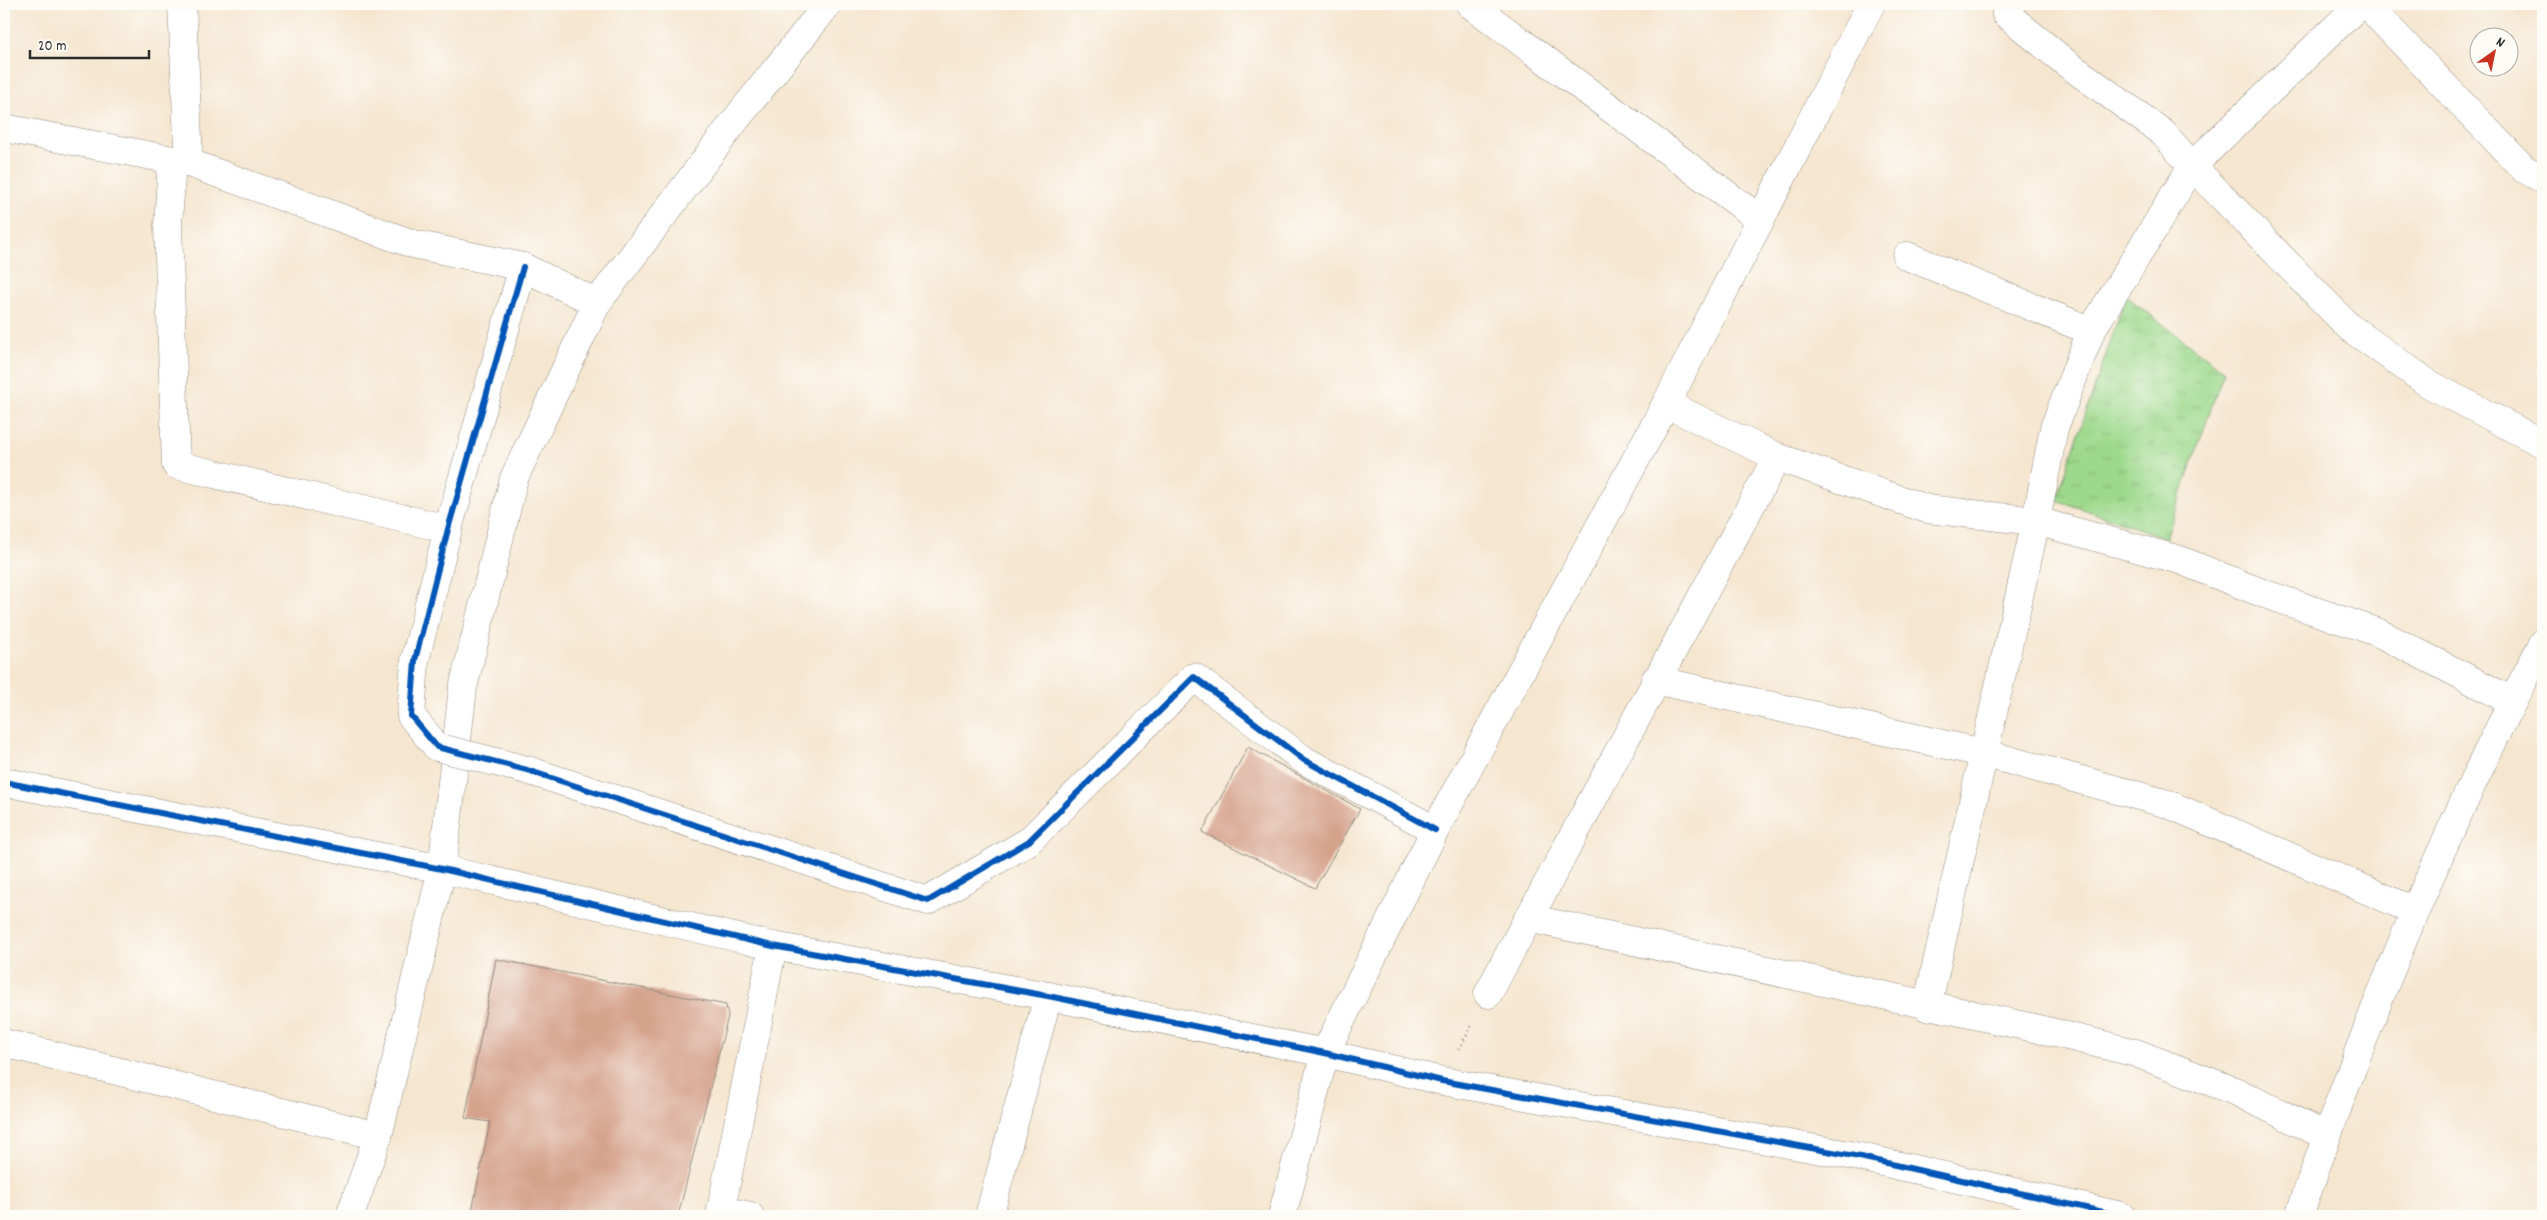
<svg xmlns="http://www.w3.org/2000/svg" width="2547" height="1220" font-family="Dekko,sans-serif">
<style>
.park{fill:url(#park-tufts);stroke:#64825c}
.building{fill:#d5a28c}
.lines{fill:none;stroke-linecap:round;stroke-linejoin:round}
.minor-casing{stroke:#90887e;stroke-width:29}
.path{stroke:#90887e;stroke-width:3;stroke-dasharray:1 4;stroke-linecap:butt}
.minor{stroke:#fff;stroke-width:28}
.minor-bridge-casing{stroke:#90887e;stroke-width:29;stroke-linecap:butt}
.minor-bridge{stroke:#fff;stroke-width:28}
.cycleway-casing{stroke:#fdfcf7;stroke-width:9}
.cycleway{stroke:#0057b8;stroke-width:6}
</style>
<defs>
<pattern id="park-tufts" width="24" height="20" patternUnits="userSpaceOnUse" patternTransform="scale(1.25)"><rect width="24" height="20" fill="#9dd98c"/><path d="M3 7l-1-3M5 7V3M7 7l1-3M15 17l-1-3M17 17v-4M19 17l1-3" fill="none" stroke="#87ba79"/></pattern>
</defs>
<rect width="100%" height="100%" fill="#fdfcf7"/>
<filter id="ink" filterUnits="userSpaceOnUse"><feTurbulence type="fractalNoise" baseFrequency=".02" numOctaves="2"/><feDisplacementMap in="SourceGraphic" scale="10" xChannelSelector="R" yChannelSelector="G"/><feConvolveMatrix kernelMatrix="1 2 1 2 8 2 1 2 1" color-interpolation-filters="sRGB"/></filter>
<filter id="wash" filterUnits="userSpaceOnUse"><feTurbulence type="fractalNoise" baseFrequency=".0096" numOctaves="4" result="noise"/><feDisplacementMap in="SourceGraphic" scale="20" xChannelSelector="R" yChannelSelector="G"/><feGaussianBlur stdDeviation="1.12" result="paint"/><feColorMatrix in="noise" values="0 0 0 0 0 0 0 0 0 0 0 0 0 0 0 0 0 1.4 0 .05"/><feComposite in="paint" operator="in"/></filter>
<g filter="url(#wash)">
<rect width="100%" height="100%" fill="#f5e6d0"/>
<path class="park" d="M 2126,296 L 2224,371 L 2166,538 L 2056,500 Z"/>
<g id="blocks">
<g class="building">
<path d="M 1248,747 L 1360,809 L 1315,888 L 1202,832 Z"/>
<path d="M 496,959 L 726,1005 L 728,1016 L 678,1216 L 471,1216 L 490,1122 L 465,1118 Z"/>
</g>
</g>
</g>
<g filter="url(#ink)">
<use href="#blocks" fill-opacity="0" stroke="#90887e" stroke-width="1"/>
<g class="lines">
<defs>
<g id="minor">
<path d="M 182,4 L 189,163"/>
<path d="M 1470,4 L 1761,220"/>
<path d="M 2011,4 L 2006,14 L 2066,63 L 2163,133 L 2192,166 L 2349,327 L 2429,384 L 2543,444"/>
<path d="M 2366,4 L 2524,169 L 2543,179"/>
<path d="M 4,128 L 189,163 L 413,244 L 523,267 L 597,303"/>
<path d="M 172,160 L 168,226 L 176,465 L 448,529"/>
<path d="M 1907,256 L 2091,331"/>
<path d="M 1666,404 L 1777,457 L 1927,509 L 2036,521 L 2180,560 L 2262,593 L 2377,632 L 2512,701"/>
<path d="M 1777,457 L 1488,994 L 1528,918 L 2039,1029 L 2136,1053 L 2237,1092 L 2326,1136"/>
<path d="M 1655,680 L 1983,753 L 2168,804 L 2415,911"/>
<path d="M 437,747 L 411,716 L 415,660 L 448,529 L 523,267"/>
<path d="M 527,770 L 928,901 L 1029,841 L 1194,677 L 1304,760 L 1435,830"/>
<path d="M 4,782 L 442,869 L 773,946 L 1048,996 L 1325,1053 L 1442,1081 L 1860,1157 L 2121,1216"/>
<path d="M 1927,1007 L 2036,521 L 2054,428 L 2091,331 L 2192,166 L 2360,4"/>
<path d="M 4,1043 L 378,1136"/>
<path d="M 350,1216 L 378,1136 L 442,869 L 463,688 L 514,478 L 597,303 L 734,122 L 828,4"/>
<path d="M 750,1216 L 721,1210 L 773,946"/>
<path d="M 989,1216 L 1048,996"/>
<path d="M 1282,1216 L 1325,1053 L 1435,830 L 1666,404 L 1871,4"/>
<path d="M 2299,1216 C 2366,1020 2445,826 2543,643"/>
</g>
</defs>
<use href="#minor" class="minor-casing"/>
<path class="path" d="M 1459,1049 L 1473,1023"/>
<use href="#minor" class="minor"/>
<defs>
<path id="minor-bridge" d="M 437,747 L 527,770"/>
</defs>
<use href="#minor-bridge" class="minor-bridge-casing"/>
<use href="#minor-bridge" class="minor-bridge"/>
<defs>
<g id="cycleway">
<path d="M 523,267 L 448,529 L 415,660 L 411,716 L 437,747 L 527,770 L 928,901 L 1029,841 L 1194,677 L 1304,760 L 1435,830"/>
<path d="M 4,782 L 442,869 L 773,946 L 1048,996 L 1325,1053 L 1442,1081 L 1860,1157 L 2121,1216"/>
</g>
</defs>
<use href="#cycleway" class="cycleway-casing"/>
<use href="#cycleway" class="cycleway"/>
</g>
</g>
<rect width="2547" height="1220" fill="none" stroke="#fdfcf7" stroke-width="20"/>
<g transform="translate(2494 52) rotate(33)"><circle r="24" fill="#fdfcf7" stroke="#a9a8a5"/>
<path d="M0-4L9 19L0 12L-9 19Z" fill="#c8321e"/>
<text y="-8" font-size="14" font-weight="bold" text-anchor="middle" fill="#2b2b2b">N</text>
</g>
<path d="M30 50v8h119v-8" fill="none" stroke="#2b2b2b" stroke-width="2.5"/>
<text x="38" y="50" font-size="15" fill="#2b2b2b" stroke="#fdfcf7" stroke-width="4" paint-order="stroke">20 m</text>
</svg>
